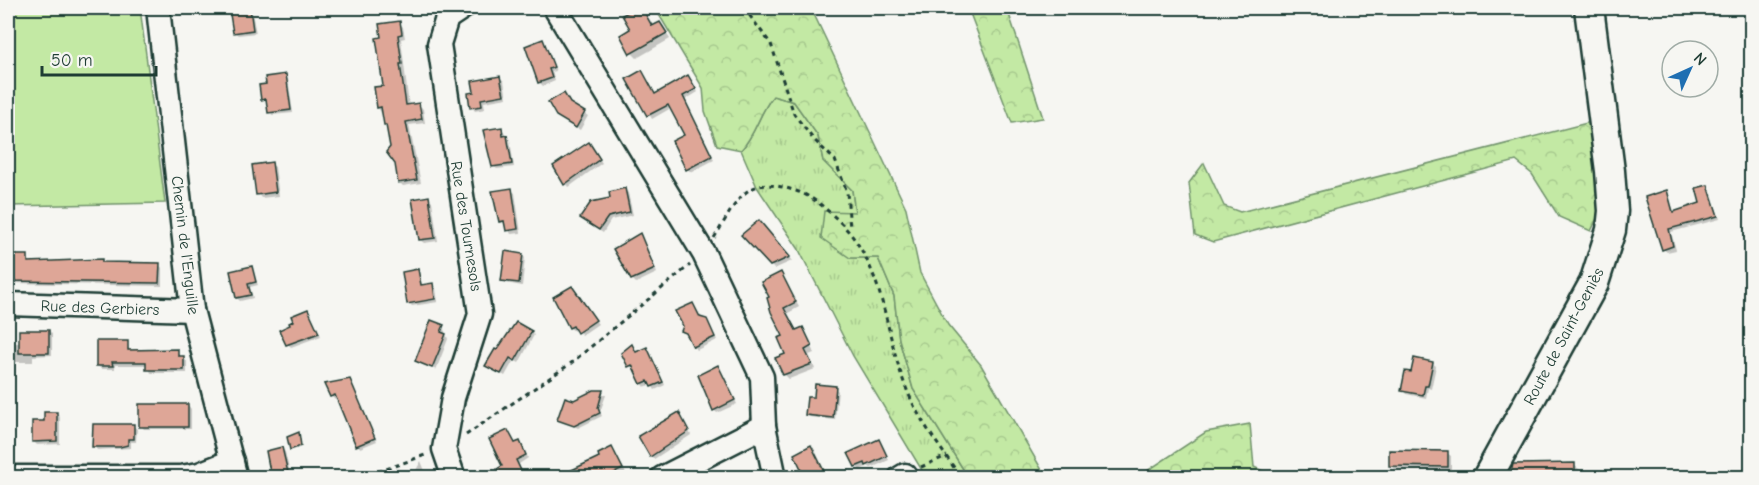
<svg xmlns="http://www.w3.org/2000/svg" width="1759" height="485" font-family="'Comic Neue',sans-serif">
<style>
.grass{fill:url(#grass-tufts);stroke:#71936c;stroke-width:1.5}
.forest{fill:url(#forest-crowns);stroke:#71936c;stroke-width:1.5}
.pitch{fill:#c3e9a4;stroke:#71936c;stroke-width:1.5}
.shadow{fill:#0003}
.building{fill:#dea697;stroke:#1f3d34;stroke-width:1.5}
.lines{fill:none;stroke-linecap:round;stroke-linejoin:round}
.minor-casing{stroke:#1f3d34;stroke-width:27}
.major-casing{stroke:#1f3d34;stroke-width:33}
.path{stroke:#1f3d34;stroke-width:3;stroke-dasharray:4.5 4.5;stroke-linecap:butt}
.minor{stroke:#f6f6f2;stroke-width:22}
.major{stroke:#f6f6f2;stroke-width:28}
.labels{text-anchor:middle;stroke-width:5;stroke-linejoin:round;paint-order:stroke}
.street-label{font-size:16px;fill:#1f3d34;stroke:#f6f6f2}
</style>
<defs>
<pattern id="grass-tufts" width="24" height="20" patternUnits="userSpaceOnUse" patternTransform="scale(1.5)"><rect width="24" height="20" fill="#c3e9a4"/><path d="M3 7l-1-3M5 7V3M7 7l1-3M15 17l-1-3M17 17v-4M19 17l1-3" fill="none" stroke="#a7c98e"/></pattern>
<pattern id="forest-crowns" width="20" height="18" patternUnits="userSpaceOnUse" patternTransform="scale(1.5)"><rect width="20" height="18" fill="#c3e9a4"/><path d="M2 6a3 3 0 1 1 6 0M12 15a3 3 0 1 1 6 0" fill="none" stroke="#a7c98e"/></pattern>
</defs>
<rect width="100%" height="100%" fill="#f6f6f2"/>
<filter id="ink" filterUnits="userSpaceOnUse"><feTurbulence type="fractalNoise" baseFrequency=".0167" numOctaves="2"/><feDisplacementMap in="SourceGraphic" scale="12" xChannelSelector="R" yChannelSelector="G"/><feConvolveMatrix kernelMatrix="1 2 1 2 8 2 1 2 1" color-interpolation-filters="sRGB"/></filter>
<g filter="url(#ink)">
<path class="grass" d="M 773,96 L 794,102 L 818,136 L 823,161 L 852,190 L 855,212 L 850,258 L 878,258 L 894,296 L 899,339 L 913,389 L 968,477 L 926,477 L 853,356 L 798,248 L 757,187 L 741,150 C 756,134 759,113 773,96 Z"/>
<g class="forest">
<path d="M 655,8 L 811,8 L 906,208 L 920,273 L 948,325 L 981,365 L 1046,477 L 968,477 L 913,389 L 899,339 L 894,296 L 878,258 L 850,258 L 821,238 L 824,211 L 855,212 L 852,190 L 823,161 L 818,136 L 794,102 L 773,96 C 759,113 756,134 741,150 L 717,145 L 705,111 L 703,88 Z"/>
<path d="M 968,8 L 1007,8 L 1043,118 L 1012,123 Z"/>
<path d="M 1591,122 L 1601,210 L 1591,231 L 1559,217 L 1532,174 L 1516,161 L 1213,242 L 1195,235 L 1189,183 L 1204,163 L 1224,206 L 1240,212 Z"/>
<path d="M 1250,424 L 1254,467 L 1276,477 L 1138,477 L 1206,432 Z"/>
</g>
<path class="pitch" d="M 8,8 L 140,8 L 165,203 L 8,206 Z"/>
<g class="shadow">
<path d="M 231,8 L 251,8 L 256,33 L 238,35 L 234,32 Z"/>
<path d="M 638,8 L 645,12 L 654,27 L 660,24 L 670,39 L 637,58 L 632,53 L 632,30 L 624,16 Z"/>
<path d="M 399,23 L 403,27 L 405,38 L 401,39 L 409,106 L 419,105 L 423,109 L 425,123 L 409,125 L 421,183 L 403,186 L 399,182 L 388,127 L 378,107 L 385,87 L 383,38 Z"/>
<path d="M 543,41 L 556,71 L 552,72 L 555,81 L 543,86 L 539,82 Z"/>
<path d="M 641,71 L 656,95 L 688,77 L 691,80 L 698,92 L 685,100 L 714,160 L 691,172 L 687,169 L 686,136 L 671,108 L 652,119 L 628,79 Z"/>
<path d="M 285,76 L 288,79 L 293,113 L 272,115 L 268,102 L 263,99 L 267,85 Z"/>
<path d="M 500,78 L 504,81 L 507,98 L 484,102 L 485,109 L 475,111 L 472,107 L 476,93 Z"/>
<path d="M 564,95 L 572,106 L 588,116 L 580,130 L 562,119 Z"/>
<path d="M 502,129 L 510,140 L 514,167 L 497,169 L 493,166 Z"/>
<path d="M 592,147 L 602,163 L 569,187 L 555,167 Z"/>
<path d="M 271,164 L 275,167 L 279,196 L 261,198 L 258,194 Z"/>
<path d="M 1708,186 L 1720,219 L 1671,232 L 1676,250 L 1667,252 L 1663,249 L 1666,192 L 1675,213 L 1702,204 Z"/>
<path d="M 511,190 L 515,193 L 521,233 L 511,234 L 506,224 L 500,221 Z"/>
<path d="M 625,190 L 628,193 L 633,215 L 611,220 L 603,233 L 586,222 Z"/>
<path d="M 428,198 L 432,201 L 438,241 L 424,243 L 420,240 Z"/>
<path d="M 762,226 L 792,261 L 774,269 L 743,236 Z"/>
<path d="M 640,235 L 657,273 L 636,283 L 632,279 Z"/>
<path d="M 522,255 L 525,258 L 522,286 L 506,283 L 503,280 Z"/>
<path d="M 8,256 L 28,257 L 31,264 L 101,261 L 104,264 L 159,264 L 162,268 L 162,286 L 8,283 Z"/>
<path d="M 251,268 L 258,285 L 250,287 L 253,298 L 240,301 L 237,298 Z"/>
<path d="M 417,271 L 423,286 L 432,284 L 436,288 L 438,302 L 412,306 L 409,303 Z"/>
<path d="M 781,274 L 799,307 L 788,313 L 797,331 L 803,328 L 806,332 L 804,332 L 814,353 L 809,355 L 815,369 L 789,379 L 784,374 L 787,355 Z"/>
<path d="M 572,288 L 598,324 L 582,335 L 577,329 L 574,331 L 570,328 L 555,298 Z"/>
<path d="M 693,304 L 702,319 L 709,324 L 717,340 L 697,350 L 683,331 Z"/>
<path d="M 308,311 L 321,336 L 291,347 L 288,344 L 292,326 Z"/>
<path d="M 443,327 L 448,339 L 436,370 L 417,360 Z"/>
<path d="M 49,331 L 52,334 L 52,355 L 33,356 L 33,362 L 8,362 L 8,343 L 21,343 Z"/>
<path d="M 531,332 L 534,335 L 519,363 L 514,360 L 505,376 L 487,365 L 498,352 Z"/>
<path d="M 127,343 L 130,351 L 177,351 L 180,358 L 187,361 L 187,373 L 151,373 L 148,365 L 115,365 L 115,369 L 101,369 L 98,366 Z"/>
<path d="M 632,346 L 637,353 L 647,349 L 650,352 L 665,385 L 655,390 L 651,384 L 645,387 L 642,383 L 635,368 L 629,366 Z"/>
<path d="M 1432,363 L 1436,366 L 1431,389 L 1428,388 L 1426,398 L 1406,394 L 1403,390 L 1412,374 Z"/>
<path d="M 718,367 L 737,404 L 717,413 L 714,410 Z"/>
<path d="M 349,381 L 377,441 L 360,448 L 338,398 L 335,400 L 331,396 L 326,385 Z"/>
<path d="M 835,388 L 838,391 L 835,420 L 810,417 L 807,414 Z"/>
<path d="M 594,391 L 606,395 L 600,412 L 602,416 L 578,428 L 559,419 L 574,401 Z"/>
<path d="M 188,405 L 191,409 L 191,429 L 144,429 L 141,426 Z"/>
<path d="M 57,414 L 60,417 L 60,444 L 37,445 L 33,441 L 45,423 Z"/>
<path d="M 681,417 L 691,435 L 654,459 L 651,456 Z"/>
<path d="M 133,426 L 137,429 L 136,442 L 131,442 L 131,448 L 97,450 L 94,446 Z"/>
<path d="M 508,432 L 516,445 L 519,443 L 523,447 L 528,458 L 519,464 L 522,472 L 510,478 L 507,474 Z"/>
<path d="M 879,440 L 889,460 L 871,468 L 868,466 L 860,470 L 856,466 Z"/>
<path d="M 811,447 L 815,450 L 828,478 L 807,478 L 796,454 Z"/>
<path d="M 282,449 L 285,452 L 291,478 L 272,478 L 268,452 Z"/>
<path d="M 612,449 L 626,473 L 616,478 L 555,478 L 601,458 Z"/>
<path d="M 1447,453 L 1451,456 L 1451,470 L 1394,469 L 1391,466 Z"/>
<path d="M 421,461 L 428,478 L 404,478 L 414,474 Z"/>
<path d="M 1574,465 L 1580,470 L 1580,478 L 1512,478 L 1515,466 Z"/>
<path d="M 742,474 L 746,478 L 732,478 Z"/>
<path d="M 1299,476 L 1371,476 L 1372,478 L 1299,478 Z"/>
</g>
<g class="building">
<path d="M 229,8 L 250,8 L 253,30 L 233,33 Z"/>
<path d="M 636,8 L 642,8 L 652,26 L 660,22 L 667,33 L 630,54 L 620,35 L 630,29 L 622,15 Z"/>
<path d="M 400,21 L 402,34 L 398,35 L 402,64 L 400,64 L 406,105 L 419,103 L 422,119 L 406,122 L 417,180 L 398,183 L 395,164 L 386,152 L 390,147 L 386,125 L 384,125 L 381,107 L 377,108 L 374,87 L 383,86 L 376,38 L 381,37 L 379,24 Z"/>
<path d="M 543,39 L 554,67 L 549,69 L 552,78 L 538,83 L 525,46 Z"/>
<path d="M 642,70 L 655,94 L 688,75 L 696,89 L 683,96 L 712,156 L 686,170 L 672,141 L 684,135 L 668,105 L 647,116 L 626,79 Z"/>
<path d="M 286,74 L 291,110 L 268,113 L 266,99 L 261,100 L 259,85 L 266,84 L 265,77 Z"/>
<path d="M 500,76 L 504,95 L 481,99 L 482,106 L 470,108 L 468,93 L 474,92 L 472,81 Z"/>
<path d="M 564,93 L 570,103 L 585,112 L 576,128 L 556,116 L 548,102 Z"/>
<path d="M 502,127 L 503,136 L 507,135 L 512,164 L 492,167 L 483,130 Z"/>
<path d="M 589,142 L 600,159 L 564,185 L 553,166 Z"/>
<path d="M 272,162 L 276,192 L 256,195 L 252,165 Z"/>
<path d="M 1708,185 L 1718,216 L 1669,229 L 1673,246 L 1662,250 L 1645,197 L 1667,190 L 1673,212 L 1700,203 L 1696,188 Z"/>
<path d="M 512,188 L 518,229 L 506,231 L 504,221 L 499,222 L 492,191 Z"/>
<path d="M 625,188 L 630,212 L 608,217 L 599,230 L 580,218 L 591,202 L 610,198 L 609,192 Z"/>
<path d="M 429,196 L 435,238 L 419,240 L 412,199 Z"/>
<path d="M 759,220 L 790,257 L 770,266 L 741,235 Z"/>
<path d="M 640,233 L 655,269 L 631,280 L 613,249 Z"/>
<path d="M 505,251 L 523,254 L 519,283 L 501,281 Z"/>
<path d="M 8,255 L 28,255 L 28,262 L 102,259 L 102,262 L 160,263 L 159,283 L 8,281 Z"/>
<path d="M 252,266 L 256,282 L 248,284 L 251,295 L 236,298 L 230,271 Z"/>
<path d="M 418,269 L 421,285 L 433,283 L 435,299 L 407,304 L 402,272 Z"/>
<path d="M 781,272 L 796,302 L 784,308 L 796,330 L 803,327 L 812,346 L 805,350 L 812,364 L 783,375 L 775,358 L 785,354 L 778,338 L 783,336 L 771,312 L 767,298 L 769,297 L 761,282 Z"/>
<path d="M 572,286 L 596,320 L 577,333 L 573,326 L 569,328 L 553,297 Z"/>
<path d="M 693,303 L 700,317 L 707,319 L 715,337 L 693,347 L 686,333 L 681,331 L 683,326 L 675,311 Z"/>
<path d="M 308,309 L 319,333 L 286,345 L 279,330 L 290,325 L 289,323 L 293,321 L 291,316 Z"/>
<path d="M 431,320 L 444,325 L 441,332 L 446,334 L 432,368 L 415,361 Z"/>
<path d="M 516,322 L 532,331 L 515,361 L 510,358 L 501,374 L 485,366 L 495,349 L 497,350 Z"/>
<rect x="19" y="330" width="30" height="23"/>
<path d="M 96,341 L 128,341 L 128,350 L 178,349 L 178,356 L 184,356 L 184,370 L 146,370 L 146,362 L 112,362 L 113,366 L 96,366 Z"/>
<path d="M 632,344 L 636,352 L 647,347 L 663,382 L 651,387 L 648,381 L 641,384 L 632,365 L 628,367 L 621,353 Z"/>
<path d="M 1414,358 L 1433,362 L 1428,386 L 1425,386 L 1423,395 L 1401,391 L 1405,371 L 1411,372 Z"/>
<path d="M 718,365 L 735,400 L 713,411 L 698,375 Z"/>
<path d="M 350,379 L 375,438 L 356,446 L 335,395 L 330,397 L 324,384 Z"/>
<path d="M 815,384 L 836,386 L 833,418 L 805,415 L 807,397 L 814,397 Z"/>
<path d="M 594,390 L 603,390 L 598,408 L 600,413 L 574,426 L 557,420 L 565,397 L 574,400 Z"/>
<rect x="139" y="404" width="49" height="23"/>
<path d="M 44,412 L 57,412 L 57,441 L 32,442 L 32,421 L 44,421 Z"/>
<path d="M 679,412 L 689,431 L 650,457 L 638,436 Z"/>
<path d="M 93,424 L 134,424 L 134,439 L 128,439 L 128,445 L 120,447 L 92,447 Z"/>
<path d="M 508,430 L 515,443 L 520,441 L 526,455 L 516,460 L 524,477 L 501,477 L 497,469 L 502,466 L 489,439 Z"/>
<path d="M 299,432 L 301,446 L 290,450 L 287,437 Z"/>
<path d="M 879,439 L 887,456 L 866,466 L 865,463 L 855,467 L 848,453 Z"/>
<path d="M 811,445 L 827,477 L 805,477 L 794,454 Z"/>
<path d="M 282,447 L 289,477 L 271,477 L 266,451 Z"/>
<path d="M 612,447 L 623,469 L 606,477 L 557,477 L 599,457 L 598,454 Z"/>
<path d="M 1389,450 L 1448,451 L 1448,467 L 1389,466 Z"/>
<path d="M 1575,463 L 1575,477 L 1510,477 L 1513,464 Z"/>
</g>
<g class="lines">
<defs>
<g id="minor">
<path d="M 158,8 L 192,310 L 236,478"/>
<path d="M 555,8 L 704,254 L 762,377 L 764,426 L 775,478"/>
<path d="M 8,304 L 192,310"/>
<path d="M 8,477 L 180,477 L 199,474 L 232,461"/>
<path d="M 454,478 L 444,449 L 453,398 L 480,314 L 439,44 L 447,18 L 462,8"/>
<path d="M 662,478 L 764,426"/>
<path d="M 900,478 L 905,475"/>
</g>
<path id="major" d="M 1487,478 L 1594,283 L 1611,230 L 1613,211 L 1610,171 L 1589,8"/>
</defs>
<use href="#minor" class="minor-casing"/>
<use href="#major" class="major-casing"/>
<g class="path">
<path d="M 744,8 L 771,44 L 794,114 L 813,139 L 835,160 L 847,192 L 850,229"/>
<path d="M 714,238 C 739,199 744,173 796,191 C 812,196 824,207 837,219 C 889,269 882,335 910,397 C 922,425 944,452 961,478"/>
<path d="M 466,435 L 570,364 L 690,265"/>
<path d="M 921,467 L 947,456"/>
<path d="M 361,478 L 428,454"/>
</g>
<use href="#minor" class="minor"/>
<use href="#major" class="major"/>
</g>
</g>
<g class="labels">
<g class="street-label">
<text transform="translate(467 226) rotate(81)" y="6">Rue des Tournesols</text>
<text transform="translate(186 245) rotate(83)" y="6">Chemin de l'Enguille</text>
<text transform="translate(100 307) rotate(2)" y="6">Rue des Gerbiers</text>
<text transform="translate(1563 336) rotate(-62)" y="6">Route de Saint-Geniès</text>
</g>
</g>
<rect width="1759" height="485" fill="none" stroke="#f6f6f2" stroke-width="30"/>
<rect x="15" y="15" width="1729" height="455" fill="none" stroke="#1f3d34" stroke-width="2" filter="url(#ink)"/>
<g transform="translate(1690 69) rotate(45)"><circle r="28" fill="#f6f6f2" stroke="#a0aca6" stroke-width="1.5"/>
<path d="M0-4.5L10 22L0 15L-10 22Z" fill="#1f6fb2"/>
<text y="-9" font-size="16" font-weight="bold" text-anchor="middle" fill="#1f3d34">N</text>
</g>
<path d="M42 66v9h114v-9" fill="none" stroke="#1f3d34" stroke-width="3"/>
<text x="51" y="66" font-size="18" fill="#1f3d34" stroke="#f6f6f2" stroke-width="4.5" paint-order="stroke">50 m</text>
</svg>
